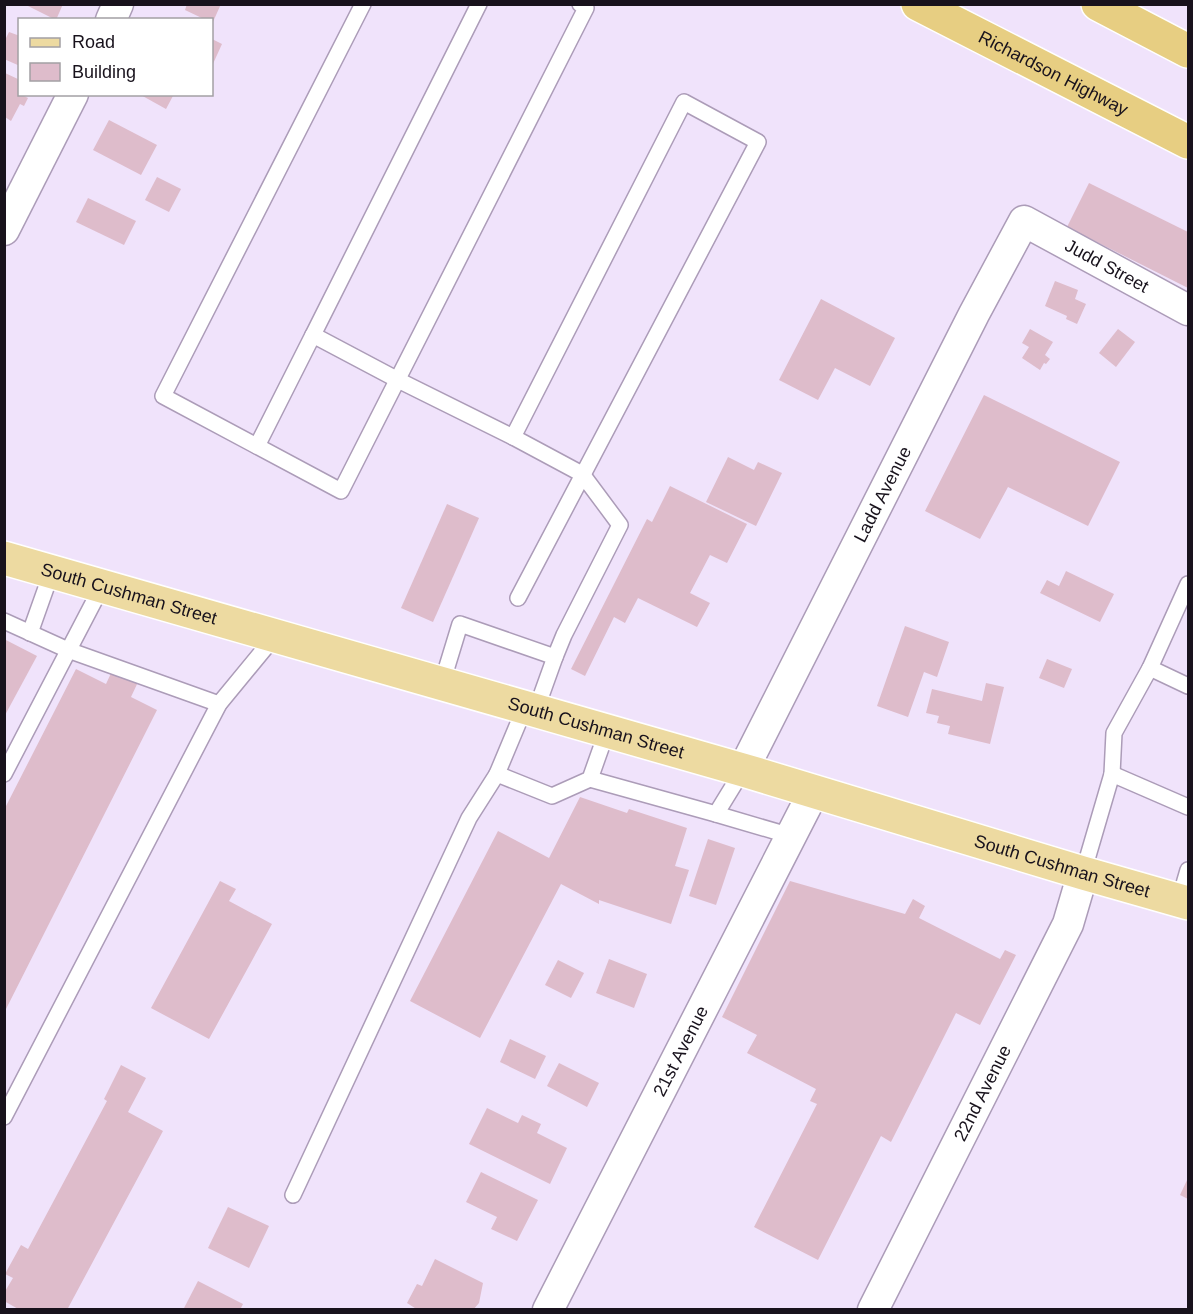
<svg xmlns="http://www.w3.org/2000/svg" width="1193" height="1314" font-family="Helvetica,sans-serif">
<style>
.building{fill:#debccb}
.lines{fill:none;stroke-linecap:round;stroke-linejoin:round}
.service-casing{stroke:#ac9cb8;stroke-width:18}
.minor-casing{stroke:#ac9cb8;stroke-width:33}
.primary-casing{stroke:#fff;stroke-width:36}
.trunk-casing{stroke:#fff;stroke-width:36}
.service{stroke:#fff;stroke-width:15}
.minor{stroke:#fff;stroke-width:30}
.primary{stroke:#eddaa1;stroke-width:33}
.trunk{stroke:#e7ce82;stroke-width:33}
.labels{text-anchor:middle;stroke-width:5;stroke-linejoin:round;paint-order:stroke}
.street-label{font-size:18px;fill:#18121c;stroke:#fff}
</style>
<rect width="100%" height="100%" fill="#f0e3fb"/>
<g class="building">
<path d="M 24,4 L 63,4 L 56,20 Z"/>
<path d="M 187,4 L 221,4 L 212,24 L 212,20 L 206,20 L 185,10 Z"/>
<path d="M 9,32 L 20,36 L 20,66 L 4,59 L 4,42 Z"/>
<path d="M 212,39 L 222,44 L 212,66 Z"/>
<path d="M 5,73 L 20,80 L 20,94 L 28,98 L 24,106 L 20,104 L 11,121 L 5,117 Z"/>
<path d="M 139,94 L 174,94 L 166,109 Z"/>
<path d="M 109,120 L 157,145 L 141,175 L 93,150 Z"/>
<path d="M 157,177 L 181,189 L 169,212 L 145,200 Z"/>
<path d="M 1089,183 L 1188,232 L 1188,288 L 1067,227 Z"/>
<path d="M 88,198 L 136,221 L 124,245 L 76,222 Z"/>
<path d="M 1055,281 L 1078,290 L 1075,299 L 1086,304 L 1077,324 L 1066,319 L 1067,316 L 1045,306 Z"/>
<path d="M 821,299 L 895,338 L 870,386 L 835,368 L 818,400 L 779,380 Z"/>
<path d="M 1030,329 L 1053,342 L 1045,355 L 1050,359 L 1046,364 L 1044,363 L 1040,370 L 1022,358 L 1029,347 L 1022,343 Z"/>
<path d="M 1118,329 L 1135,342 L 1116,367 L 1099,353 Z"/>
<path d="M 984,395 L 1120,462 L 1088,526 L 1008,487 L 980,539 L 925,511 Z"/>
<path d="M 728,457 L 754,470 L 758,462 L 782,473 L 756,526 L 706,502 Z"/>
<path d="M 670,486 L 747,524 L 727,563 L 710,555 L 690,593 L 710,603 L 697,627 L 638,598 L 625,623 L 614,617 L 585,676 L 571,669 L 647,519 L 652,522 Z"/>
<path d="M 447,504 L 479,518 L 433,622 L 401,608 Z"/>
<path d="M 1066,571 L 1114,594 L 1100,622 L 1040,593 L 1047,580 L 1059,586 Z"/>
<path d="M 905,626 L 949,642 L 937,677 L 924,672 L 908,717 L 877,706 Z"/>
<path d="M 4,639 L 37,656 L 4,717 Z"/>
<path d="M 1047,659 L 1072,669 L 1064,688 L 1039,678 Z"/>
<path d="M 76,669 L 106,684 L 113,669 L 138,682 L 131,697 L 157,710 L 4,1013 L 4,810 Z"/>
<path d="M 986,683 L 1004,687 L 990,744 L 948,734 L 950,726 L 937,723 L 939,716 L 926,713 L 932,689 L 982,701 Z"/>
<path d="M 580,797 L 627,813 L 629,809 L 687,828 L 675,866 L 689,870 L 671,924 L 599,900 L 599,904 L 561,884 L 480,1038 L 410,1001 L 498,831 L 549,858 Z"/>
<path d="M 708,839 L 735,848 L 716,905 L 689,896 Z"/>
<path d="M 220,881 L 236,889 L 229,901 L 272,924 L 209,1039 L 151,1008 Z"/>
<path d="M 790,881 L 905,914 L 913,899 L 925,906 L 919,918 L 1000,959 L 1005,950 L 1016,955 L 980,1025 L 956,1013 L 891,1142 L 881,1136 L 818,1260 L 754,1227 L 817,1104 L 810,1101 L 816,1089 L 747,1053 L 757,1035 L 722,1017 Z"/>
<path d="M 609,959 L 647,974 L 634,1008 L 596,993 Z"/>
<path d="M 558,960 L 584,973 L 571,998 L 545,985 Z"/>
<path d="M 510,1039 L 546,1056 L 535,1079 L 500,1062 Z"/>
<path d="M 559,1063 L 599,1083 L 587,1107 L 547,1086 Z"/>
<path d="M 121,1065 L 146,1078 L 128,1112 L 163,1131 L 67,1310 L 20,1310 L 4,1301 L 4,1293 L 13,1278 L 5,1274 L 21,1245 L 28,1249 L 107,1101 L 104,1099 Z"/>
<path d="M 487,1108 L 518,1123 L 522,1115 L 541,1124 L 537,1133 L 567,1148 L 550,1184 L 469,1144 Z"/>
<path d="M 481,1172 L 538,1200 L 517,1241 L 491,1229 L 497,1217 L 466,1202 Z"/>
<path d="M 1188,1178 L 1188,1199 L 1180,1195 Z"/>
<path d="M 228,1207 L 269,1226 L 249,1268 L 208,1248 Z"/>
<path d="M 435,1259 L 483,1283 L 479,1303 L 473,1310 L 449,1310 L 445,1308 L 443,1310 L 418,1310 L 407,1303 L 417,1284 L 422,1286 Z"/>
<path d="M 198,1281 L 243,1304 L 240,1310 L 183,1310 Z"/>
</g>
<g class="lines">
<defs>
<g id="service">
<path d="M 363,4 L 163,396 L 341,491 L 586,8 L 580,4"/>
<path d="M 479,4 L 313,335 L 398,380 L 513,437 L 582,474 L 620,525 L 564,635 L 555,657 L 536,710"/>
<path d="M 513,437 L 684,102 L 758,142 L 518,598"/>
<path d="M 257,446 L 313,335"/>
<path d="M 4,621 L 68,650 L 219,704"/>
<path d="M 30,633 L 52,571"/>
<path d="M 1150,668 L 1188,686"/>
<path d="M 442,683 L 460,624 L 555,657"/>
<path d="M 525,707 L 497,774 L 552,796 L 590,779 L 607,731"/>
<path d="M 4,774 L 102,586"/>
<path d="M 1112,774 L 1114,733 L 1150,668 L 1188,584"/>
<path d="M 590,779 L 716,814 L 743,770"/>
<path d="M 716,814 L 791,836"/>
<path d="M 1083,873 L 1112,774 L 1188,807"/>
<path d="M 1179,901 L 1188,870"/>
<path d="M 4,1117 L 219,704 L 275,636"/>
<path d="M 293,1195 L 469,818 L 497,774"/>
</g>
<g id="minor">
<path d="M 111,20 L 118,4"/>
<path d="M 4,230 L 73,94"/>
<path id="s1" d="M 743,770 L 974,314 L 1024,221 L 1188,310"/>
<path id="s2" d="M 548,1310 L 814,791"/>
<path id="s3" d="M 873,1310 L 1068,924 L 1083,873"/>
</g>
<g id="primary">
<path id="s4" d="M 4,558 L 743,770 L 1083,873 L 1188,903"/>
</g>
<g id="trunk">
<path id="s5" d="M 918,4 L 1188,142"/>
<path d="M 1098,4 L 1188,51"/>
</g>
</defs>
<use href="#service" class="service-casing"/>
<use href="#minor" class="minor-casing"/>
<use href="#primary" class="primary-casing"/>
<use href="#trunk" class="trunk-casing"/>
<use href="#service" class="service"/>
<use href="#minor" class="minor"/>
<use href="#primary" class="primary"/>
<use href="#trunk" class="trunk"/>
</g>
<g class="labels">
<g class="street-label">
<text dy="6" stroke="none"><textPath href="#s5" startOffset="152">Richardson Highway</textPath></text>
<text dy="6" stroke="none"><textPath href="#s1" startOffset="711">Judd Street</textPath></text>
<text dy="6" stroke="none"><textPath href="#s1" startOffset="309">Ladd Avenue</textPath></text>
<text dy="6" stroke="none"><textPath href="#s4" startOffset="130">South Cushman Street</textPath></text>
<text dy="6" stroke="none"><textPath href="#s4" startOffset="616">South Cushman Street</textPath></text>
<text dy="6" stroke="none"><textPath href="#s4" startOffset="1102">South Cushman Street</textPath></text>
<text dy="6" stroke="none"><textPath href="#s2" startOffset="291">21st Avenue</textPath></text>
<text dy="6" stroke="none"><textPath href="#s3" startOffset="243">22nd Avenue</textPath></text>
</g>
</g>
<rect width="1193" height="1314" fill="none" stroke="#18121c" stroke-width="12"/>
<rect x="18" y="18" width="195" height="78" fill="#ffffff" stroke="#a3a0a4" stroke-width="1.5"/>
<rect x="30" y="38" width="30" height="9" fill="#eddaa1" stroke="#a3a0a4" stroke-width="1.5"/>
<text x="72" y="48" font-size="18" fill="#18121c">Road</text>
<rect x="30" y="63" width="30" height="18" fill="#debccb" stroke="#a3a0a4" stroke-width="1.5"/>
<text x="72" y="78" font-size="18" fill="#18121c">Building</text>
</svg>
